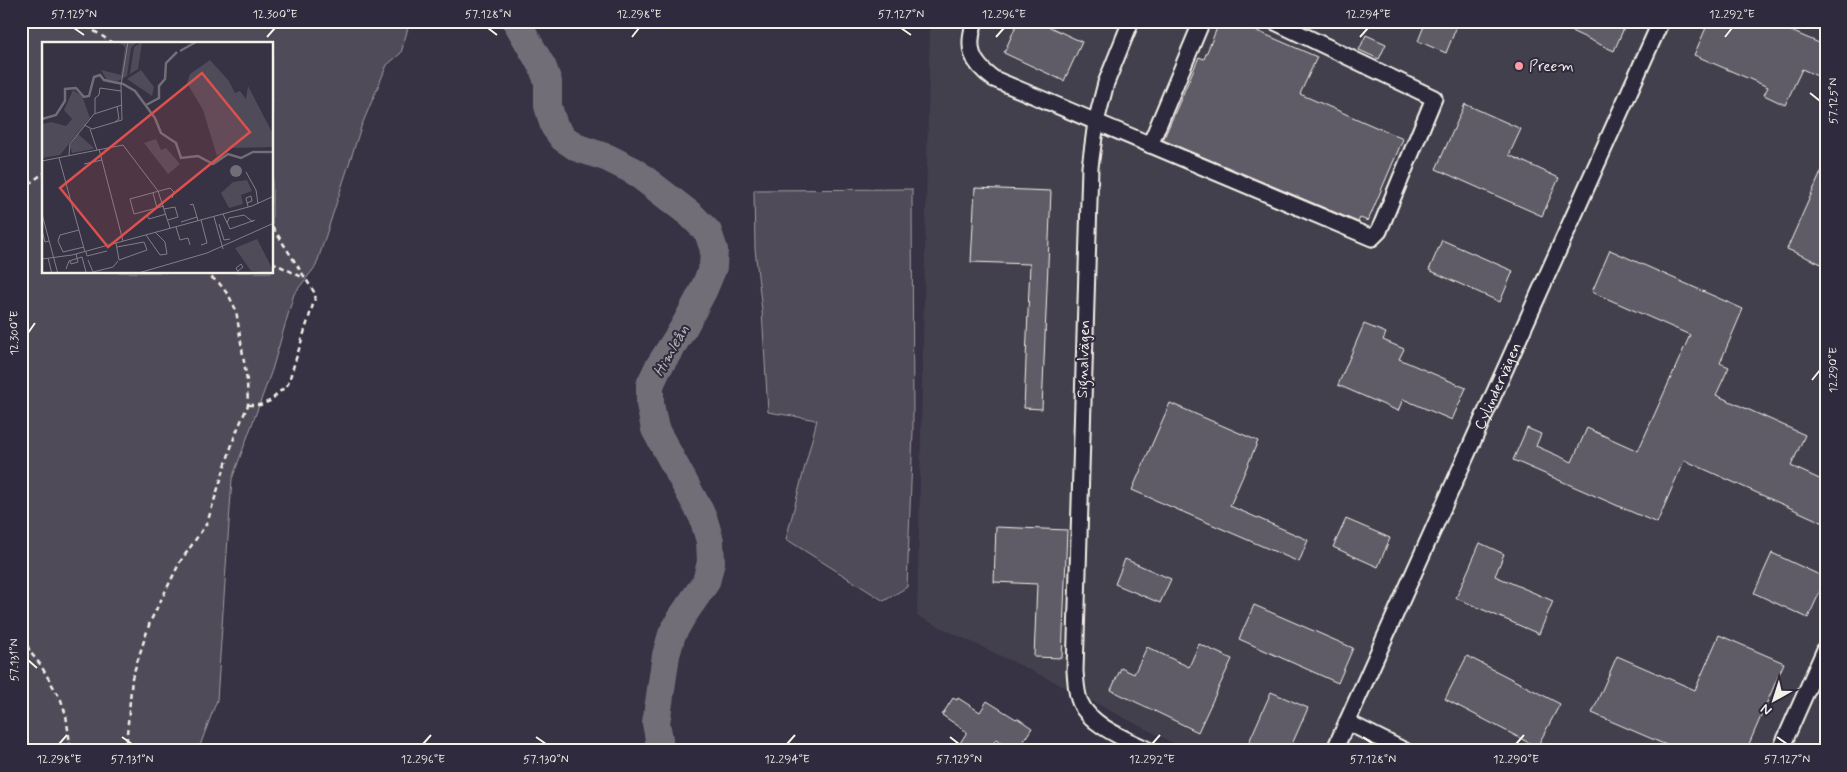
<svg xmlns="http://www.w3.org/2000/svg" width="1847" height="772" font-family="Mynerve,sans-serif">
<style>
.built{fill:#433f4e}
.green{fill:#504b59;stroke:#a29ea0;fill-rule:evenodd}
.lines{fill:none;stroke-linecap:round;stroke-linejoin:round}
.river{stroke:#726e77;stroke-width:28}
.building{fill:#5f5c67;stroke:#f4f1e8}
.minor-casing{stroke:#f4f1e8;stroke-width:19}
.path{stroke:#f4f1e8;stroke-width:2.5;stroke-dasharray:5 4;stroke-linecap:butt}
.minor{stroke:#2f2a3d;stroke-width:15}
.ticks{fill:none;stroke:#f4f1e8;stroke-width:2}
.poi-dot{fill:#ff9aa2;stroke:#2f2a3d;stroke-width:2}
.labels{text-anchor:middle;stroke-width:4;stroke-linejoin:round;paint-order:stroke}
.poi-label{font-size:15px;fill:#f4f1e8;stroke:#2f2a3d;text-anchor:start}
.street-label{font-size:15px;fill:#f4f1e8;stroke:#2f2a3d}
.water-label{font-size:16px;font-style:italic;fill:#bab6b5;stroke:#2f2a3d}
.inset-river{fill:none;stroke:#726e77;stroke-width:2.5}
.inset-road{fill:none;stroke:#837e86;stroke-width:1}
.view{fill:#dc504e;fill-opacity:0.15;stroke:#dc504e;stroke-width:2.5}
.inset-edge{fill:none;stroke:#f4f1e8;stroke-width:2.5}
.neatline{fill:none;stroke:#f4f1e8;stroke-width:2}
.ticks-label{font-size:12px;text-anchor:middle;fill:#f4f1e8}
</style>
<rect width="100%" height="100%" fill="#373244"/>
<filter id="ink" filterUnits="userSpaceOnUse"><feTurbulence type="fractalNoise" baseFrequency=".02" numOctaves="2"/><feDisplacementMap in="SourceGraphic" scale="10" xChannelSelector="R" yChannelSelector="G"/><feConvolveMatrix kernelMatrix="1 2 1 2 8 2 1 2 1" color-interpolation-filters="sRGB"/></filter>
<g filter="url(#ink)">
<path class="built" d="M 930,21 L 1826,21 L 1826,751 L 1188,751 L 1057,683 L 917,616 Z"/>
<g class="green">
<path d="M 21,21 L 409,21 L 409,24 L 401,53 L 387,65 L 361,127 L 316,266 L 294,294 L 272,370 L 232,479 L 217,700 L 198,751 L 21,751 ZM 44,44 L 272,44 L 272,272 L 44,272 Z"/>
<path d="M 912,189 L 913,431 L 907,587 L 884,601 L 786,539 L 817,420 L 768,412 L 762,311 L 755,249 L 754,190 Z"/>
</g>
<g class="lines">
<path class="river" d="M 516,21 L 543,68 L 548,82 L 548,106 L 554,126 L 563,138 L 578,148 L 608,158 L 634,171 L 691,215 L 708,232 L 714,250 L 713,267 L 703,291 L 684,327 L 658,368 L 650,385 L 650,404 L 655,429 L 703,517 L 710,541 L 711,562 L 706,582 L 683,615 L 672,634 L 666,655 L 656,723 L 659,739 L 659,751"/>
</g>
<g class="building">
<path d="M 1018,21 L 1037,21 L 1082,42 L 1064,81 L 1004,53 Z"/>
<path d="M 1220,21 L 1234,21 L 1317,57 L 1300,94 L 1403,139 L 1368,221 L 1360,218 L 1358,222 L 1163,140 L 1199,57 L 1204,59 Z"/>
<path d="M 1426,21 L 1459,21 L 1446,53 L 1418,41 Z"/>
<path d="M 1550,21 L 1627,21 L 1614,51 Z"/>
<path d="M 1709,21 L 1768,21 L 1826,46 L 1826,80 L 1802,69 L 1785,105 L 1764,95 L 1768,87 L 1694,55 Z"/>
<path d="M 1366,35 L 1386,44 L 1379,59 L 1359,50 Z"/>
<path d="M 1465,104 L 1521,129 L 1509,155 L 1559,178 L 1542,216 L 1436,169 Z"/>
<path d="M 1826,161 L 1826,266 L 1787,249 Z"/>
<path d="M 975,188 L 1051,191 L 1042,409 L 1024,408 L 1030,264 L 971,262 Z"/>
<path d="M 1442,240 L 1513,271 L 1500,302 L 1429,270 Z"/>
<path d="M 1610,250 L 1743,309 L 1720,363 L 1729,367 L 1716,395 L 1805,435 L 1791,466 L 1826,482 L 1826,524 L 1684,460 L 1657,523 L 1513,460 L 1527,428 L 1541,434 L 1536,446 L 1572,462 L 1587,428 L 1638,451 L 1690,335 L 1592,292 Z"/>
<path d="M 1364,324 L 1386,333 L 1383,340 L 1404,349 L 1399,359 L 1466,388 L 1452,420 L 1403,399 L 1398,411 L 1338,385 Z"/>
<path d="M 1170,403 L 1258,441 L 1230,506 L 1308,540 L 1299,562 L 1132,490 Z"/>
<path d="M 1346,519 L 1390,538 L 1378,567 L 1333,547 Z"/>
<path d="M 996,527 L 1067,530 L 1062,658 L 1034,657 L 1037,584 L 994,582 Z"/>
<path d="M 1480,543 L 1504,554 L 1495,576 L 1553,601 L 1539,634 L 1456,598 Z"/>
<path d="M 1772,553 L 1826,578 L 1808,618 L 1754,593 Z"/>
<path d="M 1125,559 L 1171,579 L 1160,603 L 1115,584 Z"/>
<path d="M 1254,605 L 1353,648 L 1338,683 L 1239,639 Z"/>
<path d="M 1719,635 L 1784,663 L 1746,751 L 1680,751 L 1592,713 L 1617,656 L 1695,690 Z"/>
<path d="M 1199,644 L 1232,659 L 1198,732 L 1111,690 L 1121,668 L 1134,674 L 1147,647 L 1189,667 Z"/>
<path d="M 1467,656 L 1560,704 L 1537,747 L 1445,699 Z"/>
<path d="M 1271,692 L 1308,708 L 1289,751 L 1245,751 Z"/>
<path d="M 953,698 L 957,700 L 958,698 L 980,712 L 987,701 L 1016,719 L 1017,718 L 1032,728 L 1017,751 L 996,739 L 989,751 L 955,751 L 967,732 L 942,715 Z"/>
</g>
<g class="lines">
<defs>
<g id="minor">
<path d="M 975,21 C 966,48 971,63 994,79 L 1372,238 L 1379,231 L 1434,98 L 1273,21"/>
<path d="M 1131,21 L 1106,83 L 1096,122 L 1090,167 L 1075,671 C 1076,682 1076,693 1080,702 C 1090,726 1128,740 1150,751"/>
<path d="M 1150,145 L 1202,21"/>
<path d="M 1347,722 L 1405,751"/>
<path id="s1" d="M 1334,751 L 1661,21"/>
<path d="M 1780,751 L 1826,647"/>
</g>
</defs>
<use href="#minor" class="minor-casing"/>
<g class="path">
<path d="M 79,21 L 114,44"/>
<path d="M 21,189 L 44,173"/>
<path d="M 272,262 L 304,278"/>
<path d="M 248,405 L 260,405 L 270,401 L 288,384 L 316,295 L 272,226"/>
<path d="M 21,629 L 30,652 L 40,664 L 61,700 L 66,715 L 71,751"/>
<path d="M 127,751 L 127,734 L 132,678 L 150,622 L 180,562 L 207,523 L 235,435 L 248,405 L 247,381 L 236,310 L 229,296 L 219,283 L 204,272"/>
</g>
<use href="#minor" class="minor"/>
</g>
</g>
<path class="ticks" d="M 74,28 L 84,35M 488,28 L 497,35M 901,28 L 911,35M 267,37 L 275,28M 632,37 L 639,28M 996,37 L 1004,28M 1360,37 L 1368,28M 1725,37 L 1732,28M 1810,93 L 1820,101M 28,333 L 35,323M 1812,380 L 1820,370M 28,660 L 37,668M 122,737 L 132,744M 536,737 L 546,744M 950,737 L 959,744M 1363,737 L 1373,744M 1777,737 L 1787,744M 59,744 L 67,735M 423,744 L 431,735M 787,744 L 795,735M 1152,744 L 1160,735M 1516,744 L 1524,735"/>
<circle class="poi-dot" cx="1519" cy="66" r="5"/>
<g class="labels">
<g class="poi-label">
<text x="1529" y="71">Preem</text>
</g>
<g class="street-label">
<text transform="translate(1083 359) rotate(-88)" y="5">Signalvägen</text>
<text dy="5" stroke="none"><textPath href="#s1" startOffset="400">Cylindervägen</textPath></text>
</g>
<g class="water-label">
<text transform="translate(670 350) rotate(-61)" y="6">Himleån</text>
</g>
</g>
<g transform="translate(42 42)">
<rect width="231" height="231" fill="#373244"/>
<path d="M 76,0 L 95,0 L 89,6 L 85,34 L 76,39 L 65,38 L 59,28 L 79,33 L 83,5 ZM 100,0 L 96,27 L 88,32 L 92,5 ZM 168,18 L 187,39 L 193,51 L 198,49 L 204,57 L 206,44 L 231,92 L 231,105 L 186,106 L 175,114 L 161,68 L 145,41 L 148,32 ZM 99,28 L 112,45 L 110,54 L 85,37 ZM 31,48 L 40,54 L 48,76 L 18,113 L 0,116 L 0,82 L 9,80 L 24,84 L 30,77 L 22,68 ZM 36,92 L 52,106 L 51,107 L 30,111 L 28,104 ZM 114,97 L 119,108 L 124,106 L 138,122 L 126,132 L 102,101 ZM 205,138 L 210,149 L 199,153 L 201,162 L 187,166 L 179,151 L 191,140 ZM 215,197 L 231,228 L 231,231 L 209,229 L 193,206 Z" fill="#504b59"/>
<path d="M188 129a6 6 0 1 1 12 0a6 6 0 1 1-12 0Z" fill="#726e77"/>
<path class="inset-river" d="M 138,9 L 154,0M 104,63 L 117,56 L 117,44 L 123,37 L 124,21 L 135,10M 0,77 L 14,73 L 23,59 L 23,47 L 34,46 L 42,55 L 47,54 L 52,35 L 58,33 L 62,38 L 81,42 L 93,49 L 113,76 L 119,91 L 134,101 L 139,116 L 156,114 L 171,122 L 186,112 L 199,116 L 211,110 L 232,110"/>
<path class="inset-road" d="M 53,71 L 53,56 L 57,53 L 58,46 L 79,49M 73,80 L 77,77 L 75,64M 42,83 L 50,87 L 80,78 L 79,43 L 86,0M 48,87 L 55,108M 57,107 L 81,199M 27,113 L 28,102 L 52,72 L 80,63M 17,116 L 43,210M 0,119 L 81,103 L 116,149 L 128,186M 42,122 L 60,118M 204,130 L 214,148 L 216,162M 111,151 L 115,166M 205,161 L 210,159 L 209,154 L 204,156 L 204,157 L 206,164 L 206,165M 148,163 L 151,162 L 155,175M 122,164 L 92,172 L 88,157 L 128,146 L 132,150 L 130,156M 122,167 L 133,165 L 136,175 L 126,178M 0,172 L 16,232M 181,172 L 188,187 L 213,178M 105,173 L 107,177 L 124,172M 172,175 L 181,207M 139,180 L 155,175 L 156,179M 185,181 L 187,176 L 202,173 L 211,180M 177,182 L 182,198 L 188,197M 134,185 L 138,198 L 146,196 L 148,203M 0,188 L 3,200 L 7,199M 37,188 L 18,193 L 16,199 L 21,210 L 42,205M 104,193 L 118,213 L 125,212 L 123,200 L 113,190M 74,201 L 77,218 L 105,208 L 102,200 L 75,205M 159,203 L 165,201 L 159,178M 44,210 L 45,214 L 65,209M 6,216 L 10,232M 0,217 L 30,213 L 210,164 L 232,154M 46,218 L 51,230 L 71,225 L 76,219M 28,219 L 29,222 L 36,220 L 34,212M 24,227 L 27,219 L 40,215 L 44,230M 196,229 L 201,225 L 199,222 L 194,226 L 197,232M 93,232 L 165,211 L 232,181"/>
<path class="view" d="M 160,31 L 208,90 L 66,205 L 18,146 Z"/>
<rect width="231" height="231" class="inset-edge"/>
</g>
<rect width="1847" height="772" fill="none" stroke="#2f2a3d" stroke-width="55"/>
<g transform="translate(1774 700) rotate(219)" stroke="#2f2a3d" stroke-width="4" paint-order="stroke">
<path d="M0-4L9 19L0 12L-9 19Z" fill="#f4f1e8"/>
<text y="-8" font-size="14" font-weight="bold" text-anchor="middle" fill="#f4f1e8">N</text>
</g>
<rect x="28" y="28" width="1792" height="716" class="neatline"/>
<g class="ticks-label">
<text x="74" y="18">57.129°N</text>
<text x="275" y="18">12.300°E</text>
<text x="488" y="18">57.128°N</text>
<text x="639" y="18">12.298°E</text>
<text x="901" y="18">57.127°N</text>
<text x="1004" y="18">12.296°E</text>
<text x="1368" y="18">12.294°E</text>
<text x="1732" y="18">12.292°E</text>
<text transform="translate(1833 101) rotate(-90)" y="4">57.125°N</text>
<text transform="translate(14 333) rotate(-90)" y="4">12.300°E</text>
<text transform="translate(1833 370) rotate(-90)" y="4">12.290°E</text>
<text transform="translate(14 660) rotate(-90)" y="4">57.131°N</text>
<text x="59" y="763">12.298°E</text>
<text x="132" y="763">57.131°N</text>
<text x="423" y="763">12.296°E</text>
<text x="546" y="763">57.130°N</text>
<text x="787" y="763">12.294°E</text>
<text x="959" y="763">57.129°N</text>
<text x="1152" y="763">12.292°E</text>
<text x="1373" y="763">57.128°N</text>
<text x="1516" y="763">12.290°E</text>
<text x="1787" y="763">57.127°N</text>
</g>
</svg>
